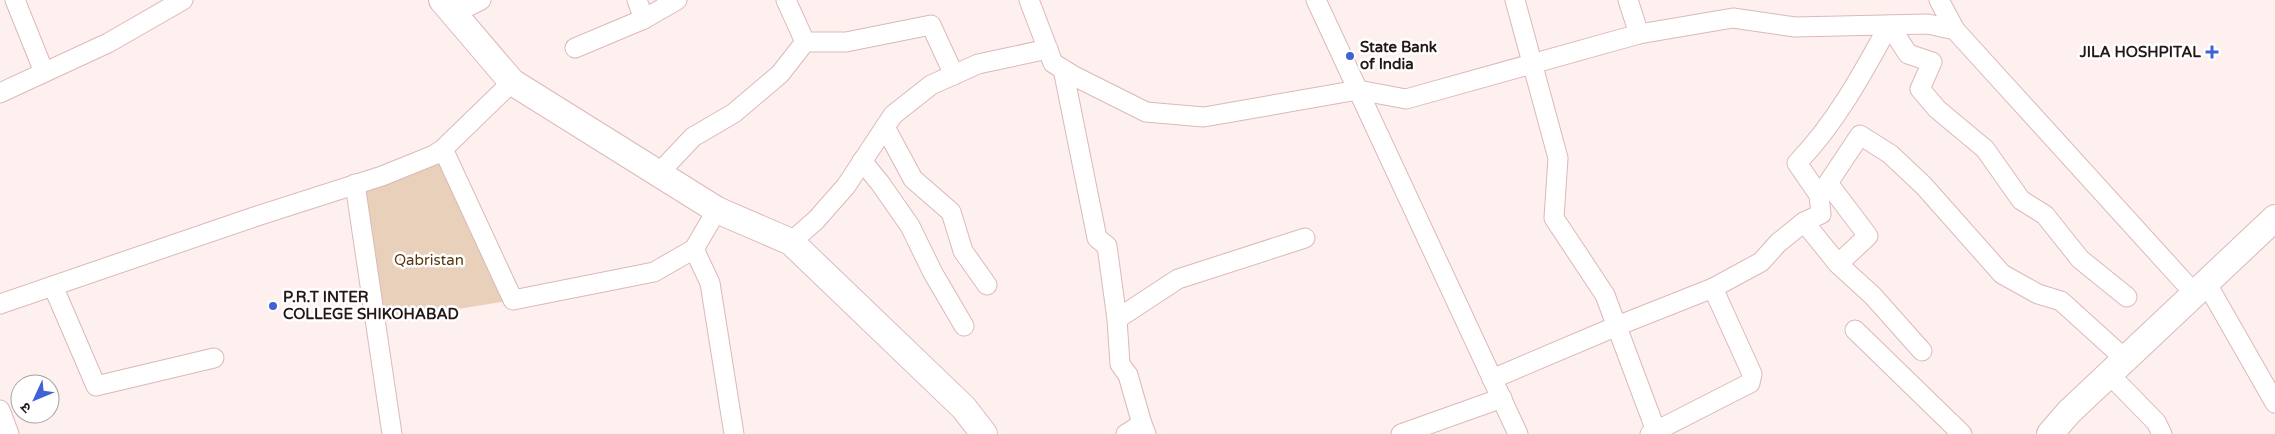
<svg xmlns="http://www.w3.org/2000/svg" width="2275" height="434" font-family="'Varela Round','Noto Sans Devanagari',sans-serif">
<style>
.green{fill:#e8d0ba}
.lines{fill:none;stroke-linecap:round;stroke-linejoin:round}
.street-casing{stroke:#dbb9b8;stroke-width:21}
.secondary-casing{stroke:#dbb9b8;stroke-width:28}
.street{stroke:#fff;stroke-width:19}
.secondary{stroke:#fff;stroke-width:26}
.poi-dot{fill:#3f62d4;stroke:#fff;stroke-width:2}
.labels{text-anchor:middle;stroke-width:5;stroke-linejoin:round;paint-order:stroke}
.poi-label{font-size:15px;font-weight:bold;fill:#241817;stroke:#fff;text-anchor:start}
.park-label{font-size:15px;fill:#58370f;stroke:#fff}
</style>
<rect width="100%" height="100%" fill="#fef0ef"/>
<path class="green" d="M 440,156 L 507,301 L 385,321 L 363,189 Z"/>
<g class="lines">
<defs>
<g id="street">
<path d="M 15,0 L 44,72"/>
<path d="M 786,0 L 805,42"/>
<path d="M 1029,0 L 1053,63 L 1074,76 L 1146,112 L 1204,117 L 1358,90 L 1406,99 L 1639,34 L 1733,18 L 1795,27 L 1928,24 L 1955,30 L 2194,293"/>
<path d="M 1316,0 L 1518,434"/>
<path d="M 1515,0 L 1558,158 L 1554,218 L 1605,295 L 1656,431"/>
<path d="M 1628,0 L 1639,34"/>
<path d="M 1939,0 L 1955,30"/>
<path d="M 453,14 L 481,0"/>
<path d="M 644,19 L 677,0"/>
<path d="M 575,48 L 644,19 L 637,0"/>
<path d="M 1063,69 L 1097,238 L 1107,246 L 1117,319 L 1120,364 L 1128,375 L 1142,424"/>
<path d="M 0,93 L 108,43 L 183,0"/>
<path d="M 885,127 L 913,179 L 951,212 L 963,251 L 987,285"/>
<path d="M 443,149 L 512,82"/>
<path d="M 862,161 L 880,183 L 910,226 L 933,273 L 964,326"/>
<path d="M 658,174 L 693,137 L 734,113 L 780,74 L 805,42 L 846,42 L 931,25 L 954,75"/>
<path d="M 355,184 L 392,434"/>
<path d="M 1804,222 L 1821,214 L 1819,195 L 1797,163 C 1835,124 1863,73 1889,25 L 1908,54 L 1932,62 L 1920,89 L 1937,109 L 1985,149 L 2021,200 L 2045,215 L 2080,259 L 2127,297"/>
<path d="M 791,242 L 816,220 L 846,186 L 893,115 L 931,85 L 978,64 L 1048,49"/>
<path d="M 694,249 L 710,283 L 734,434"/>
<path d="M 2207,284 L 2275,403"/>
<path d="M 53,286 L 96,386 L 214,358"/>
<path d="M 1713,288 L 1761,262 L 1778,243 L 1804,222 L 1838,264"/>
<path d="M 0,304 L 257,216 L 382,176 L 434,155 L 443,149 L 513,300 L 654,272 L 694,249 L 717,210"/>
<path d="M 1117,319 L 1178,279 L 1305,238"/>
<path d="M 1855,330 L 1962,434"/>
<path d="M 1922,351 L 1873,296 L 1838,264 L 1868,236 L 1828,183 L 1860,135 L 1890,154 L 1924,186 L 2002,274 L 2038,294 L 2061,301 L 2125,359"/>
<path d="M 2109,374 L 2156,422 L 2162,434"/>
<path d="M 1492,379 L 1617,326 L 1713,288 L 1752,374 L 1750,383 L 1650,434"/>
<path d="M 0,410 L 9,434"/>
<path d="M 1126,434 L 1142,424 L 1146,434"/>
<path d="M 1401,434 L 1502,398"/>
</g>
<g id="secondary">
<path d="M 442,0 L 512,82 L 717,210 L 791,242 L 964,408 L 984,434"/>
<path d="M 2050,434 L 2069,412 L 2275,218"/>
</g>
</defs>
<use href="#street" class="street-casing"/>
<use href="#secondary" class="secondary-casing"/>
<use href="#street" class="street"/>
<use href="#secondary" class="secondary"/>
</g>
<g class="poi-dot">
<path d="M2209.5 44.5h5v5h5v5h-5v5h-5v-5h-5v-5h5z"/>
<circle cx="1350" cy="56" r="5"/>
<circle cx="273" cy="306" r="5"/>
</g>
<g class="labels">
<g class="poi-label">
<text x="1360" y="52">State Bank<tspan x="1360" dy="17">of India</tspan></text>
<text x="2201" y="57" text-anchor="end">JILA HOSHPITAL</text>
<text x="283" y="302">P.R.T INTER<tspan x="283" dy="17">COLLEGE SHIKOHABAD</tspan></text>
</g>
<g class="park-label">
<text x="429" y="265">Qabristan</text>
</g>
</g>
<g transform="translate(35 399) rotate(226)"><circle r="24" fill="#ffffff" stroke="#a7a3a2"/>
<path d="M0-4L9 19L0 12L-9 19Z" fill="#3f62d4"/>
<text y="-8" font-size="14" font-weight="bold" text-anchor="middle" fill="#241817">उ</text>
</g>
</svg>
